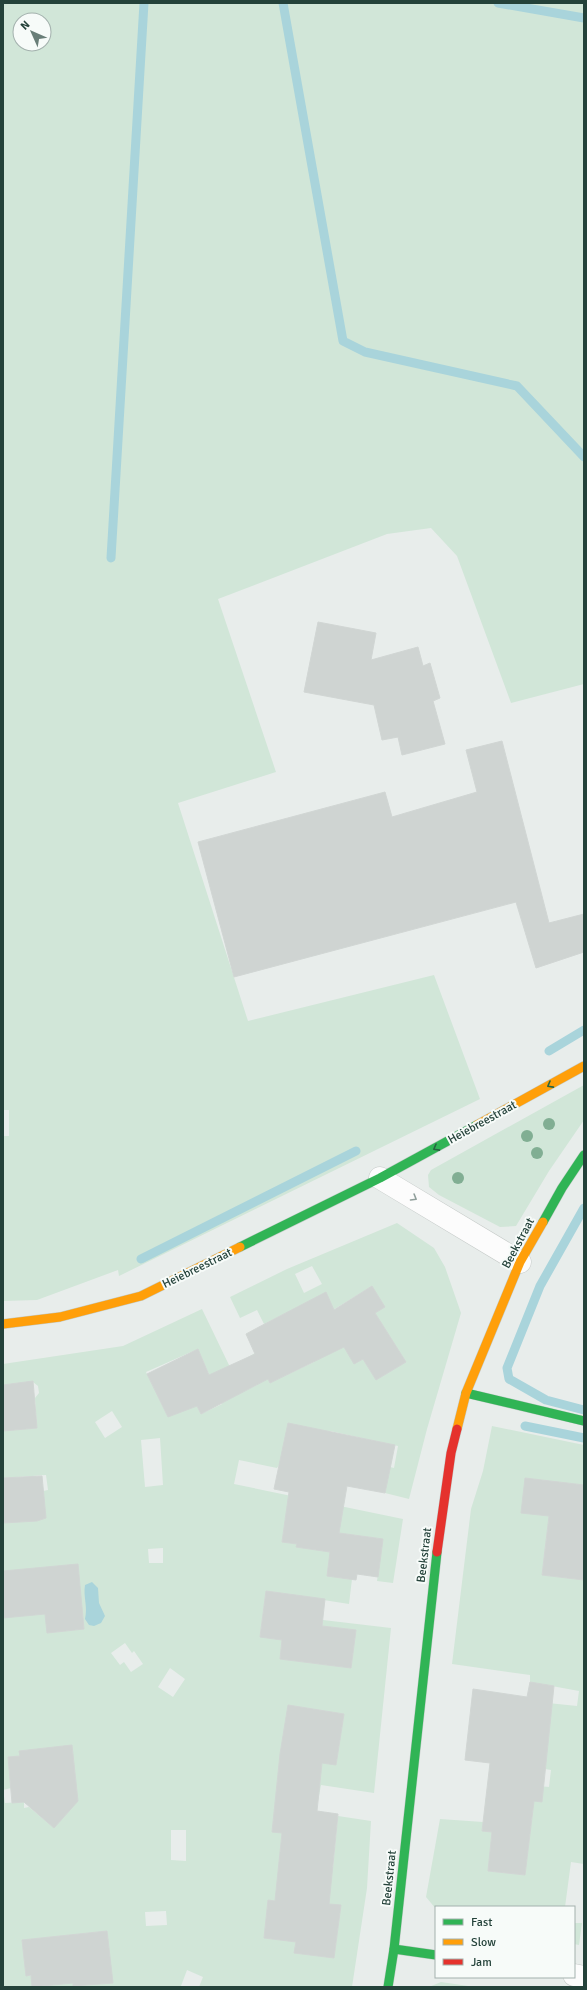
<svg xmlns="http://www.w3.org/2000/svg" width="587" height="1990" font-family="Signika,sans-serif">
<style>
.green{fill:#d1e6d8;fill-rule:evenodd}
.water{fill:#a9d4db}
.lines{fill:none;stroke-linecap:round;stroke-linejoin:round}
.stream{stroke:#a9d4db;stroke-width:9}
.building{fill:#cfd4d2;stroke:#d1d6d4}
.street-casing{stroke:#c5cac8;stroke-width:23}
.fast-casing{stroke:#c3cbc8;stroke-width:10}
.slow-casing{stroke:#c3cbc8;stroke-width:10}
.jam-casing{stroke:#c3cbc8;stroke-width:10}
.street{stroke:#fcfcfc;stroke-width:22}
.fast{stroke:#30b455;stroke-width:9}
.slow{stroke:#ff9f0a;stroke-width:9}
.jam{stroke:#e5322d;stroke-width:9}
.tree{fill:#81ae93}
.oneway{stroke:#286442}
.oneway2{stroke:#909f9b}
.labels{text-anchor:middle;stroke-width:4;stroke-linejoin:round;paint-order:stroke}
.street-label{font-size:12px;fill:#24423a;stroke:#f7fbf9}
</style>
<rect width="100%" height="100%" fill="#e8edeb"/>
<g class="green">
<path d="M 3,3 L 584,3 L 584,684 L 511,703 L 457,556 L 431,528 L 387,534 L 218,599 L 276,772 L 178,803 L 248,1021 L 434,975 L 480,1099 L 119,1276 L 118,1270 L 37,1300 L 3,1301 L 3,1136 L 9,1136 L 9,1110 L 3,1110 ZM 20,20 L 44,20 L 44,44 L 20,44 Z"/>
<path d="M 584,1085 L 584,1120 L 549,1171 L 516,1226 L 500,1227 L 439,1195 L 429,1187 L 428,1175 L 431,1170 Z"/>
<path d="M 397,1223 L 434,1248 L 445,1267 L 461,1313 L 427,1429 L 409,1499 L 385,1493 L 390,1467 L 394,1468 L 398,1446 L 330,1431 L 321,1473 L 279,1465 L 277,1468 L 239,1460 L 234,1484 L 403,1519 L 393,1583 L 377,1581 L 383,1539 L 339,1533 L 286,1518 L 282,1542 L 297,1544 L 297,1547 L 330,1552 L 327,1576 L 352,1579 L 349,1604 L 266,1591 L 260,1636 L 282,1640 L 280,1659 L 351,1668 L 356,1630 L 322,1626 L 323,1620 L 391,1628 L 374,1793 L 321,1785 L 318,1801 L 282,1833 L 279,1862 L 333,1867 L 338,1816 L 371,1821 L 367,1888 L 352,1987 L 199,1987 L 203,1977 L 187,1970 L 181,1986 L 182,1987 L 3,1987 L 3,1523 L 37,1521 L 45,1518 L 43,1491 L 48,1490 L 46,1475 L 3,1478 L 3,1431 L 37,1428 L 35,1398 L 39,1393 L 38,1386 L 33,1382 L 3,1385 L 3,1364 L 123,1346 L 202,1309 L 242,1392 L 257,1385 L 245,1359 L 255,1353 L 270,1383 L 314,1362 L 303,1339 L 286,1313 L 264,1324 L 257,1310 L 240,1318 L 230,1297 L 287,1269 ZM 312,1266 L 322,1284 L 304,1293 L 295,1274 ZM 372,1286 L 385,1307 L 375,1313 L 406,1362 L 376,1380 L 363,1359 L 354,1363 L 346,1350 L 354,1344 L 333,1310 ZM 198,1349 L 222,1404 L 201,1414 L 197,1406 L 167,1415 L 146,1372 ZM 112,1411 L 122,1427 L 105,1438 L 95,1422 ZM 160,1438 L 163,1485 L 145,1487 L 141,1440 ZM 163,1548 L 163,1563 L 149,1563 L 148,1549 ZM 82,1610 L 84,1629 L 47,1633 ZM 125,1643 L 132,1653 L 134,1651 L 143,1664 L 131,1672 L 124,1662 L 120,1665 L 111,1653 ZM 170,1668 L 185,1679 L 173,1697 L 158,1687 ZM 288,1705 L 344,1714 L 336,1765 ZM 72,1746 L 77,1796 L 68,1812 L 54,1828 L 29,1807 L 24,1808 L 24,1802 L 5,1803 L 3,1790 L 11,1788 L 8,1757 L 20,1756 L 20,1751 ZM 171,1830 L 186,1830 L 186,1861 L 171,1860 ZM 268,1900 L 299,1904 L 341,1906 L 334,1958 L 295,1953 L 296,1942 L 264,1938 ZM 166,1911 L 167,1925 L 146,1926 L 145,1912 ZM 107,1931 L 112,1983 L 73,1986 L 73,1983 L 26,1975 L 22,1940 Z"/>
<path d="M 492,1426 L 584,1445 L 584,1485 L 525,1478 L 549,1516 L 542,1575 L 584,1580 L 584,1864 L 571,1862 L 565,1907 L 436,1907 L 436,1909 L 426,1897 L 440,1819 L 483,1822 L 482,1831 L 492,1832 L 488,1871 L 525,1875 L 533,1810 L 485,1804 L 489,1781 L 549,1787 L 551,1770 L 545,1769 L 548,1703 L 577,1706 L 579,1691 L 530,1682 L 530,1675 L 452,1664 L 471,1509 L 483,1471 Z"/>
<path d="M 574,1923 L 582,1923 L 579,1945 L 574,1944 Z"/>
<path d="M 441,1982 L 475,1987 L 429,1987 Z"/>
</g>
<path class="water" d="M 92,1582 L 98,1588 L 99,1603 L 105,1616 L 101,1623 L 94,1626 L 89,1625 L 85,1619 C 88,1607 83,1596 85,1585 Z"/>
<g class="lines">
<g class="stream">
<path d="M 283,3 L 343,341 L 365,352 L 517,386 L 584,457"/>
<path d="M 498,3 L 584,18"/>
<path d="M 111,558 L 144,3"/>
<path d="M 549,1051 L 584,1030"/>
<path d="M 584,1208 L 540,1286 L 507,1368 L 509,1379 L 546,1400 L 584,1410"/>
<path d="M 141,1259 L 356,1151"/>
<path d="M 525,1426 L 584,1438"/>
</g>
</g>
<g class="building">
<path d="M 318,622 L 376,633 L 371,660 L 418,647 L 423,666 L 430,663 L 440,698 L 433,701 L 445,744 L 402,755 L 398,737 L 382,740 L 374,705 L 304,692 Z"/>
<path d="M 502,741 L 549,923 L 584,914 L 584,952 L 536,968 L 516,902 L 234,977 L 198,842 L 385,792 L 392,817 L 477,792 L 466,750 Z"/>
<path d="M 372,1286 L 385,1307 L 375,1313 L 406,1362 L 376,1380 L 363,1359 L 354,1364 L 344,1347 L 270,1383 L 268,1379 L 201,1414 L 197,1406 L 168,1417 L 147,1374 L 198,1349 L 209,1375 L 255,1354 L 246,1334 L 257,1328 L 326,1292 L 334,1310 Z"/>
<path d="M 33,1381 L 37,1428 L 3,1431 L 3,1385 Z"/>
<path d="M 288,1423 L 395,1445 L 385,1493 L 347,1486 L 339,1533 L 383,1539 L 378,1577 L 357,1574 L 356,1580 L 327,1576 L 330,1552 L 296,1547 L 297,1544 L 282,1542 L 289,1492 L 274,1489 Z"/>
<path d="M 42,1476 L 46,1518 L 37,1521 L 3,1523 L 3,1478 Z"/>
<path d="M 525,1478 L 584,1485 L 584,1580 L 542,1575 L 549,1516 L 521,1513 Z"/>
<path d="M 78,1564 L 84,1629 L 47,1633 L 45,1614 L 3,1618 L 3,1571 Z"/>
<path d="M 266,1591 L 325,1599 L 322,1626 L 356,1630 L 351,1668 L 280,1659 L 282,1640 L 260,1637 Z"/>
<path d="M 530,1682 L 554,1686 L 542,1802 L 534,1801 L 525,1875 L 488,1871 L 492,1832 L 482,1831 L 490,1763 L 465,1760 L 473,1689 L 527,1697 Z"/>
<path d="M 288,1705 L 344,1714 L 336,1765 L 322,1763 L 317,1811 L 338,1814 L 329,1904 L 341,1905 L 334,1958 L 294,1953 L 296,1942 L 264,1938 L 268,1900 L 275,1901 L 282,1833 L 272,1832 L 280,1754 Z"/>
<path d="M 72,1745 L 78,1801 L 54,1828 L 24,1802 L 12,1803 L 8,1757 L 20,1756 L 19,1751 Z"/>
<path d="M 107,1931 L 113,1983 L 73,1986 L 73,1983 L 32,1987 L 31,1975 L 26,1976 L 22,1940 Z"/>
</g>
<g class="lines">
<defs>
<g id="street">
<path d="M 380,1178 L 520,1262"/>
<path d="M 574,1975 L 584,1977"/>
</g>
<g id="fast">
<path d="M 543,1222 L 562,1188 L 584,1155"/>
<path d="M 240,1247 L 380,1178 L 477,1125"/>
<path d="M 466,1393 L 584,1421"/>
<path d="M 394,1949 L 436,1955"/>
<path d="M 388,1987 L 394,1949 L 437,1552"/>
</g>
<g id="slow">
<path d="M 477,1125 L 584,1066"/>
<path d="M 3,1324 L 60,1317 L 141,1296 L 240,1247"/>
<path d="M 457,1429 L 466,1393 L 520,1262 L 543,1222"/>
</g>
<path id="jam" d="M 437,1552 L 451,1453 L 457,1429"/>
</defs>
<use href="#street" class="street-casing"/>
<use href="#fast" class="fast-casing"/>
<use href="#slow" class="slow-casing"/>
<use href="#jam" class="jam-casing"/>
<use href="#street" class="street"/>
<use href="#fast" class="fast"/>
<use href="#slow" class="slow"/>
<use href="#jam" class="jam"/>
</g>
<g class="tree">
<circle cx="549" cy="1124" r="6"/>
<circle cx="527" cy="1136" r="6"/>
<circle cx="537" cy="1153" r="6"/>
<circle cx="458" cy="1178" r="6"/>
</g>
<defs><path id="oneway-chevron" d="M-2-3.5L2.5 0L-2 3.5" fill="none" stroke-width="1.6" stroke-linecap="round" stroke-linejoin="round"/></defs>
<g class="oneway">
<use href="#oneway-chevron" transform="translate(550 1085) rotate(151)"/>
<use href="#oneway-chevron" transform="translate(436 1148) rotate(151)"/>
</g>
<use class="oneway2" href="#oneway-chevron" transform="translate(414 1198) rotate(31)"/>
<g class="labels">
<g class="street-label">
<text transform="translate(482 1122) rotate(-29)" y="4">Heiebreestraat</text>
<text transform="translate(518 1243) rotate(-62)" y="4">Beekstraat</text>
<text transform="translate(197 1268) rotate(-26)" y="4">Heiebreestraat</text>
<text transform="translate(424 1555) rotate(-83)" y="4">Beekstraat</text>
<text transform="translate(389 1878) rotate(-84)" y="4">Beekstraat</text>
</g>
</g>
<rect width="587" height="1990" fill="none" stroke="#24423a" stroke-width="8"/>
<rect x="435" y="1906" width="140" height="72" fill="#f7fbf9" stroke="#a3b1ad"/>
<rect x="443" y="1919" width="20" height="6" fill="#30b455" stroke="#a3b1ad"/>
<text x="471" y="1926" font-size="12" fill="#24423a">Fast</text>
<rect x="443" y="1939" width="20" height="6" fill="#ff9f0a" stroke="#a3b1ad"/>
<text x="471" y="1946" font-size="12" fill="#24423a">Slow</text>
<rect x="443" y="1959" width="20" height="6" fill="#e5322d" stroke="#a3b1ad"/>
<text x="471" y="1966" font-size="12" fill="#24423a">Jam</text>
<g transform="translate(32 32) rotate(315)"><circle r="19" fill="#f7fbf9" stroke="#a3b1ad"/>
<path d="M0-3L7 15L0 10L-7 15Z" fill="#697e78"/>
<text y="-6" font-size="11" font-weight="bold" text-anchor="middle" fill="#24423a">N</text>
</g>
</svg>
